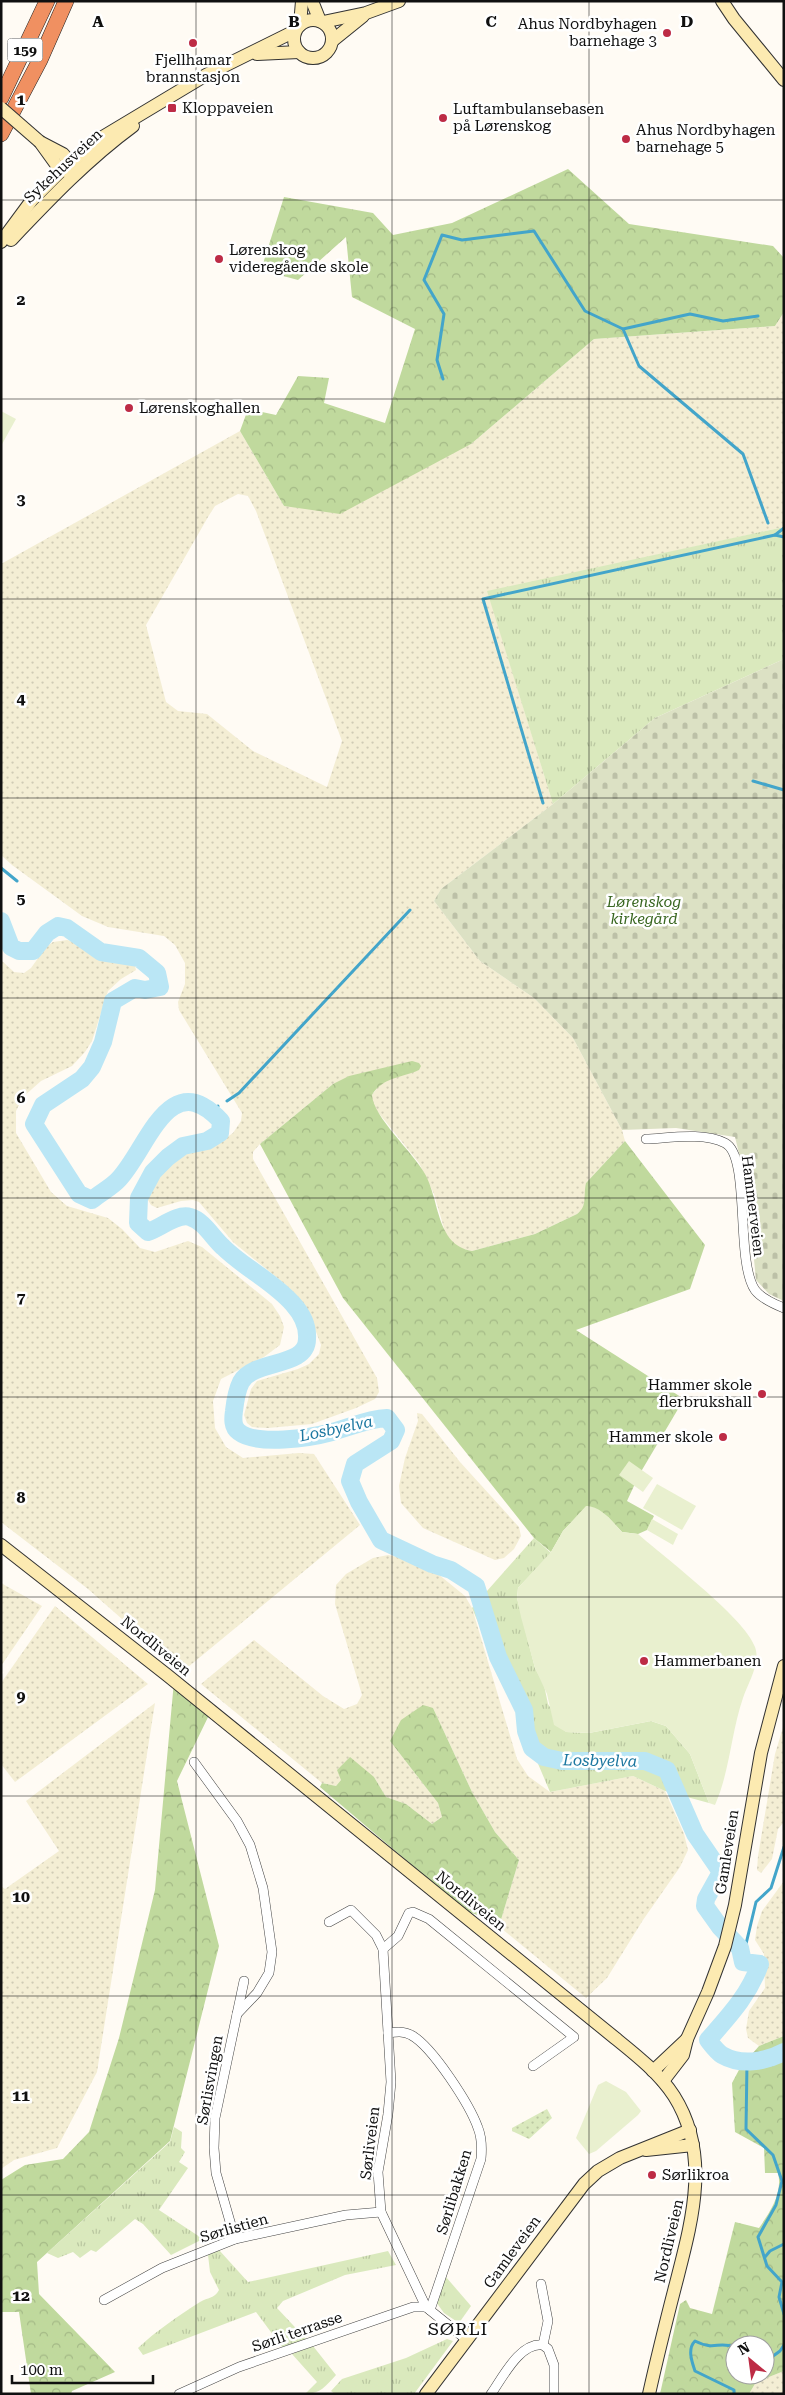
<svg xmlns="http://www.w3.org/2000/svg" width="785" height="2395" font-family="'Roboto Serif',serif">
<style>
.farmland{fill:url(#farmland-dots);fill-rule:evenodd}
.grass{fill:url(#grass-tufts)}
.forest{fill:url(#forest-crowns);fill-rule:evenodd}
.cemetery{fill:url(#cemetery-stones)}
.park{fill:url(#park-dots)}
.pitch{fill:#e9f0cf}
.lines{fill:none;stroke-linecap:round;stroke-linejoin:round}
.stream{stroke:#43a5ca;stroke-width:3}
.river{stroke:#bae6f5;stroke-width:18}
.street-casing{stroke:#434343;stroke-width:10}
.secondary-casing{stroke:#323232;stroke-width:14}
.highway-casing{stroke:#212121;stroke-width:16}
.street{stroke:#fff;stroke-width:9}
.secondary{stroke:#fceab1;stroke-width:12}
.highway{stroke:#f09061;stroke-width:15}
.secondary-bridge-casing{stroke:#323232;stroke-width:14;stroke-linecap:butt}
.secondary-bridge{stroke:#fceab1;stroke-width:12}
.grid{fill:none;stroke:#101010;stroke-width:1;stroke-opacity:0.55}
.poi-dot{fill:#bd2b45;stroke:#fff;stroke-width:2}
.labels{text-anchor:middle;stroke-width:5;stroke-linejoin:round;paint-order:stroke}
.shield{fill:#fff;stroke:#585858;stroke-width:1}
.shield-label{font-size:14px;font-weight:bold;fill:#101010}
.poi-label{font-size:15px;fill:#101010;stroke:#fff;text-anchor:start}
.street-label{font-size:15px;fill:#101010;stroke:#fff}
.park-label{font-size:15px;font-style:italic;fill:#396721;stroke:#fff}
.water-label{font-size:16px;font-style:italic;fill:#1c77a0;stroke:#fff}
.quarter-label{font-size:18px;letter-spacing:1px;fill:#101010;stroke:#fff}
.grid-label{font-size:16px;text-anchor:middle;font-weight:bold;fill:#101010;stroke:#fff;stroke-width:5;stroke-linejoin:round;paint-order:stroke}
</style>
<defs>
<pattern id="farmland-dots" width="8" height="8" patternUnits="userSpaceOnUse" patternTransform="scale(1.25)"><rect width="8" height="8" fill="#f4eed4"/><path d="M2 2h.1M6 6h.1" fill="none" stroke="#d0cbb5" stroke-width="1.8" stroke-linecap="round"/></pattern>
<pattern id="grass-tufts" width="24" height="20" patternUnits="userSpaceOnUse" patternTransform="scale(1.25)"><rect width="24" height="20" fill="#dae9bd"/><path d="M3 7l-1-3M5 7V3M7 7l1-3M15 17l-1-3M17 17v-4M19 17l1-3" fill="none" stroke="#bac7a1"/></pattern>
<pattern id="forest-crowns" width="20" height="18" patternUnits="userSpaceOnUse" patternTransform="scale(1.25)"><rect width="20" height="18" fill="#c0d99d"/><path d="M2 6a3 3 0 1 1 6 0M12 15a3 3 0 1 1 6 0" fill="none" stroke="#a4b986"/></pattern>
<pattern id="cemetery-stones" width="16" height="16" patternUnits="userSpaceOnUse" patternTransform="scale(1.25)"><rect width="16" height="16" fill="#dce1c4"/><path d="M2 7V4a2 2 0 0 1 4 0v3zM10 15v-3a2 2 0 0 1 4 0v3z" fill="#bcc0a7"/></pattern>
<pattern id="park-dots" width="8" height="8" patternUnits="userSpaceOnUse" patternTransform="scale(1.25)"><rect width="8" height="8" fill="#dae9bd"/><path d="M2 2h.1M6 6h.1" fill="none" stroke="#bac7a1" stroke-width="1.8" stroke-linecap="round"/></pattern>
</defs>
<rect width="100%" height="100%" fill="#fffbf4"/>
<g class="farmland">
<path d="M 784,312 L 784,527 L 488,592 L 553,804 L 441,889 L 434,901 L 480,961 L 534,998 L 573,1038 L 622,1130 L 625,1141 L 586,1183 L 585,1202 L 582,1210 L 577,1214 L 535,1234 L 472,1251 L 462,1249 L 452,1243 L 446,1235 L 434,1194 L 419,1163 L 377,1111 L 372,1101 L 372,1095 L 381,1083 L 391,1078 L 419,1070 L 333,1084 L 260,1144 L 253,1152 L 253,1159 L 377,1378 L 379,1392 L 375,1399 L 356,1408 L 312,1424 L 268,1428 L 252,1427 L 247,1423 L 244,1415 L 251,1389 L 257,1381 L 298,1369 L 309,1364 L 319,1354 L 321,1345 L 312,1321 L 298,1299 L 286,1285 L 233,1242 L 199,1202 L 193,1200 L 181,1201 L 157,1208 L 151,1205 L 148,1200 L 153,1185 L 171,1164 L 189,1152 L 220,1142 L 233,1133 L 241,1121 L 242,1113 L 179,1010 L 178,1002 L 185,984 L 185,963 L 175,945 L 164,936 L 108,927 L 82,916 L 12,865 L 1,855 L 1,564 L 240,431 L 284,506 L 471,444 L 594,339 L 775,326 ZM 238,494 L 248,496 L 256,511 L 342,741 L 327,787 L 253,751 L 207,714 L 178,711 L 166,702 L 146,625 L 208,517 L 215,506 Z"/>
<path d="M 67,940 L 77,942 L 98,957 L 135,966 L 136,970 L 121,979 L 108,991 L 92,1041 L 85,1052 L 72,1066 L 41,1081 L 23,1097 L 16,1111 L 16,1133 L 51,1192 L 67,1206 L 108,1218 L 122,1229 L 140,1248 L 155,1252 L 188,1241 L 202,1247 L 272,1304 L 280,1316 L 284,1327 L 280,1345 L 264,1357 L 221,1379 L 213,1401 L 215,1428 L 226,1447 L 243,1458 L 299,1453 L 314,1454 L 360,1525 L 182,1672 L 88,1589 L 1,1522 L 1,960 L 14,972 L 24,973 L 31,968 L 46,947 L 53,942 Z"/>
<path d="M 417,1413 L 422,1414 L 460,1462 L 519,1527 L 521,1536 L 514,1549 L 504,1558 L 495,1560 L 423,1528 L 401,1503 L 399,1486 L 405,1458 L 418,1421 Z"/>
<path d="M 388,1555 L 406,1559 L 438,1574 L 465,1596 L 472,1608 L 517,1759 L 528,1776 L 550,1792 L 633,1776 L 665,1791 L 684,1834 L 688,1850 L 680,1867 L 643,1920 L 607,1978 L 586,1998 L 501,1928 L 500,1923 L 519,1860 L 495,1832 L 472,1792 L 433,1708 L 390,1741 L 438,1803 L 442,1817 L 432,1824 L 406,1804 L 386,1797 L 374,1777 L 341,1780 L 336,1786 L 322,1783 L 201,1684 L 254,1640 L 323,1696 L 344,1709 L 357,1704 L 362,1695 L 335,1604 L 336,1585 L 346,1574 L 373,1558 Z"/>
<path d="M 1,1583 L 42,1606 L 1,1666 Z"/>
<path d="M 55,1606 L 148,1684 L 15,1782 L 1,1764 L 1,1683 Z"/>
<path d="M 155,1703 L 97,2072 L 57,2148 L 14,2160 L 1,2169 L 1,1886 L 5,1889 L 59,1851 L 26,1801 Z"/>
<path d="M 784,1724 L 784,1822 L 778,1829 L 772,1859 L 761,1873 L 757,1870 L 758,1856 L 775,1754 Z"/>
<path d="M 784,1881 L 784,2036 L 759,2046 L 748,2038 L 746,2029 L 749,2011 L 765,1988 L 764,1954 L 755,1940 L 757,1926 L 762,1911 Z"/>
<path d="M 784,2371 L 784,2394 L 749,2394 L 756,2382 Z"/>
</g>
<g class="grass">
<path d="M 784,527 L 784,659 L 655,718 L 553,804 L 487,591 Z"/>
<path d="M 534,1538 L 551,1553 L 518,1588 L 517,1598 L 535,1668 L 544,1685 L 548,1704 L 566,1732 L 589,1733 L 651,1721 L 666,1726 L 690,1754 L 709,1803 L 665,1791 L 633,1776 L 550,1792 L 472,1608 Z"/>
<path d="M 174,2127 L 182,2132 L 181,2148 L 185,2152 L 179,2162 L 188,2168 L 159,2210 L 203,2239 L 171,2255 L 143,2224 L 135,2219 L 96,2252 L 91,2250 L 80,2258 L 73,2252 L 58,2258 L 47,2253 L 170,2142 Z"/>
<path d="M 219,2250 L 248,2282 L 388,2251 L 396,2265 L 345,2275 L 283,2301 L 277,2308 L 307,2340 L 282,2347 L 256,2312 L 143,2355 L 138,2348 C 156,2331 178,2316 200,2302 C 208,2297 214,2299 219,2290 L 210,2272 L 208,2255 Z"/>
<path d="M 446,2277 L 471,2306 L 459,2323 L 444,2313 L 436,2302 Z"/>
<path d="M 447,2339 L 453,2341 L 414,2394 L 335,2394 L 331,2391 L 342,2379 L 406,2358 Z"/>
<path d="M 313,2346 L 336,2375 C 326,2386 320,2394 305,2394 L 317,2382 L 292,2354 Z"/>
</g>
<g class="forest">
<path d="M 568,169 L 629,224 L 773,246 L 784,258 L 784,312 L 775,326 L 594,339 L 471,444 L 340,514 L 284,506 L 240,431 L 248,409 L 276,415 L 298,376 L 329,378 L 324,403 L 385,423 L 415,329 L 352,297 L 346,237 L 298,280 L 261,270 L 284,197 L 373,213 L 393,235 L 452,223 Z"/>
<path d="M 412,1061 L 419,1063 L 421,1066 L 419,1070 C 401,1078 383,1077 372,1095 C 373,1117 413,1152 425,1174 C 440,1201 436,1245 472,1251 L 535,1234 L 577,1214 C 588,1206 583,1195 586,1183 L 625,1141 L 705,1245 L 690,1289 L 576,1330 L 684,1399 L 639,1475 L 627,1501 L 654,1516 L 647,1530 L 638,1534 L 622,1532 L 608,1517 L 587,1506 L 563,1531 L 551,1552 L 534,1538 L 343,1298 L 260,1144 L 333,1084 L 349,1076 Z"/>
<path d="M 174,1681 L 211,1711 L 177,1781 L 219,1946 L 170,2141 L 37,2262 L 39,2294 L 115,2372 L 72,2391 L 71,2394 L 31,2394 L 19,2312 L 1,2312 L 1,2180 L 25,2165 L 63,2159 L 89,2132 L 119,2038 L 155,1890 Z"/>
<path d="M 423,1705 L 433,1708 L 472,1792 L 495,1832 L 519,1860 L 500,1923 L 466,1911 L 320,1787 L 322,1783 L 336,1786 L 341,1780 L 337,1770 L 350,1757 L 374,1777 L 386,1797 L 406,1804 L 432,1824 L 442,1817 L 438,1803 L 390,1741 L 401,1720 Z"/>
<path d="M 784,2036 L 784,2371 L 756,2382 L 749,2394 L 660,2394 L 680,2304 L 686,2300 L 690,2308 L 712,2314 L 735,2222 L 759,2228 C 770,2212 783,2193 778,2173 L 765,2173 L 764,2148 L 735,2132 L 732,2083 L 740,2068 L 759,2046 ZM 735,2345 L 765,2345 L 765,2375 L 735,2375 Z"/>
</g>
<path class="cemetery" d="M 784,659 L 784,1301 L 769,1294 L 756,1280 L 747,1186 L 735,1137 L 676,1128 L 622,1130 L 573,1038 L 534,998 L 480,961 L 434,901 L 441,889 L 553,804 L 655,718 Z"/>
<path class="park" d="M 547,2109 L 552,2118 L 529,2139 L 512,2131 L 512,2128 Z"/>
<g class="pitch">
<path d="M 1,411 L 16,419 L 1,446 Z"/>
<path d="M 629,1461 L 653,1478 L 643,1492 L 619,1475 Z"/>
<path d="M 657,1484 L 696,1506 L 682,1530 L 643,1508 Z"/>
<path d="M 586,1506 C 601,1506 613,1522 622,1532 L 638,1534 C 664,1557 745,1618 755,1647 C 761,1663 748,1683 743,1698 C 731,1733 730,1771 715,1805 L 709,1803 L 690,1754 L 666,1726 L 651,1721 L 589,1733 L 566,1732 L 554,1725 L 547,1694 L 535,1668 L 521,1617 L 517,1598 L 518,1588 L 551,1552 L 563,1531 Z"/>
<path d="M 652,1519 L 678,1534 L 673,1545 L 647,1530 Z"/>
<path d="M 606,2081 L 626,2092 L 641,2111 L 638,2115 L 596,2151 L 589,2154 L 576,2138 L 598,2085 Z"/>
</g>
<g class="lines">
<g class="stream">
<path d="M 623,329 L 690,314 L 723,321 L 758,316"/>
<path d="M 443,379 L 437,360 L 444,314 L 424,280 L 442,235 L 462,240 L 534,231 L 585,311 L 623,329 L 639,366 L 743,454 L 768,523"/>
<path d="M 775,535 L 784,528"/>
<path d="M 753,781 L 784,790"/>
<path d="M 543,803 L 483,599 L 775,535 L 784,537"/>
<path d="M 1,868 L 17,881"/>
<path d="M 227,1101 L 239,1093 L 410,910"/>
<path d="M 212,1110 L 218,1106"/>
<path d="M 740,1948 L 746,1944 L 756,1902 L 771,1888 L 784,1847"/>
<path d="M 747,2062 L 746,2129 L 773,2155 L 782,2181 L 776,2205 L 758,2237 L 767,2266 L 782,2282 L 779,2297 L 784,2314"/>
<path d="M 765,2257 L 770,2251 L 784,2244"/>
<path d="M 765,2362 L 780,2351 L 784,2345"/>
<path d="M 734,2394 L 734,2390 L 695,2371 C 692,2362 687,2349 695,2341 C 715,2351 717,2341 735,2347"/>
</g>
<path class="river" d="M 1,921 L 11,947 L 19,951 L 33,951 L 47,933 L 58,926 L 67,928 L 101,952 L 139,958 L 157,973 L 160,987 L 145,990 L 135,988 L 113,1001 L 103,1042 L 92,1067 L 82,1079 L 43,1105 L 34,1124 L 79,1194 L 92,1200 C 100,1193 112,1187 119,1179 C 148,1148 169,1065 221,1121 L 220,1133 L 207,1141 L 183,1146 L 168,1157 L 153,1172 L 139,1198 L 138,1223 L 148,1232 C 160,1228 178,1213 190,1217 C 204,1221 212,1237 223,1247 C 244,1268 273,1281 293,1304 C 301,1313 308,1326 307,1339 C 307,1368 254,1359 241,1382 C 237,1390 235,1402 234,1411 C 233,1418 232,1427 239,1432 C 257,1446 310,1438 332,1432 C 351,1427 367,1419 387,1418 L 396,1430 L 391,1441 L 355,1464 L 350,1481 L 359,1502 L 381,1540 L 432,1564 L 451,1570 L 476,1586 L 498,1657 L 524,1710 L 526,1731 L 532,1748 L 544,1757 L 562,1761 L 645,1761 L 667,1770 L 695,1834 L 721,1872 L 706,1899 L 705,1906 L 720,1927 L 740,1948 L 743,1962 L 760,1964 C 749,1995 729,2016 708,2040 C 712,2045 717,2052 722,2055 C 741,2066 765,2062 784,2052"/>
<defs>
<g id="street">
<path d="M 646,1139 C 670,1138 703,1132 725,1143 C 751,1156 735,1261 755,1290 C 761,1298 774,1304 784,1308"/>
<path d="M 194,1762 L 237,1821 L 250,1845 L 263,1888 L 272,1952 L 269,1973 L 257,1993 L 237,2014 L 215,2118 L 214,2148 L 216,2173 L 235,2239"/>
<path d="M 329,1922 L 351,1910 L 376,1935 L 383,1949 L 391,2082 L 388,2114 L 378,2172 L 381,2212 L 426,2307 L 467,2340"/>
<path d="M 383,1949 L 398,1936 L 409,1913 L 413,1912 L 429,1919 L 574,2037 L 533,2066"/>
<path d="M 237,2014 L 244,1981"/>
<path d="M 388,2033 C 396,2032 404,2031 411,2035 C 432,2046 470,2105 478,2128 C 482,2138 482,2148 481,2159 L 430,2310"/>
<path d="M 541,2284 L 548,2321 L 543,2345"/>
<path d="M 104,2300 L 162,2268 L 235,2239 L 346,2215 L 381,2212"/>
<path d="M 179,2394 L 239,2367 L 413,2307 L 426,2307"/>
<path d="M 491,2394 C 503,2377 520,2342 543,2345 L 548,2349 L 554,2365 L 554,2394"/>
</g>
<g id="secondary">
<path d="M 312,1 L 320,21"/>
<path d="M 722,1 L 734,19 L 784,80"/>
<circle cx="313" cy="39" r="19"/>
<path d="M 323,22 L 366,13 L 399,1"/>
<path d="M 300,25 L 302,1"/>
<path d="M 332,41 L 363,16"/>
<path d="M 257,54 L 299,52"/>
<path d="M 40,142 L 58,167 L 70,173"/>
<path d="M 40,142 L 63,154 L 75,168"/>
<path d="M 11,240 C 50,199 88,159 133,126"/>
<path d="M 1,242 L 32,200 L 62,170 L 101,138 L 206,75 L 295,31"/>
<path d="M 1,1545 L 167,1675 L 615,2038 C 636,2055 659,2073 674,2096 C 712,2156 691,2224 675,2287 C 666,2322 657,2358 649,2394"/>
<path d="M 653,2071 L 687,2039"/>
<path d="M 663,2081 L 683,2055 L 687,2039 L 708,1992 L 725,1946 L 735,1905 L 761,1753 L 784,1666"/>
<path d="M 646,2150 L 693,2145"/>
<path d="M 426,2394 L 584,2184 L 598,2171 L 620,2158 L 690,2130"/>
</g>
<g id="highway">
<path d="M 1,98 L 47,1"/>
<path d="M 1,134 L 40,60 L 66,1"/>
</g>
</defs>
<use href="#street" class="street-casing"/>
<use href="#secondary" class="secondary-casing"/>
<use href="#highway" class="highway-casing"/>
<use href="#street" class="street"/>
<use href="#secondary" class="secondary"/>
<use href="#highway" class="highway"/>
<defs>
<path id="secondary-bridge" d="M 1,108 L 40,142"/>
</defs>
<use href="#secondary-bridge" class="secondary-bridge-casing"/>
<use href="#secondary-bridge" class="secondary-bridge"/>
</g>
<path class="grid" d="M 196,1 L 196,2394M 392,1 L 392,2394M 589,1 L 589,2394M 1,200 L 784,200M 1,399 L 784,399M 1,599 L 784,599M 1,798 L 784,798M 1,998 L 784,998M 1,1198 L 784,1198M 1,1397 L 784,1397M 1,1597 L 784,1597M 1,1796 L 784,1796M 1,1996 L 784,1996M 1,2195 L 784,2195"/>
<g class="poi-dot">
<circle cx="667" cy="33" r="5"/>
<circle cx="193" cy="43" r="5"/>
<rect x="167" y="103" width="10" height="10" rx="2.5"/>
<circle cx="443" cy="118" r="5"/>
<circle cx="626" cy="139" r="5"/>
<circle cx="219" cy="259" r="5"/>
<circle cx="129" cy="408" r="5"/>
<circle cx="762" cy="1394" r="5"/>
<circle cx="723" cy="1437" r="5"/>
<circle cx="644" cy="1661" r="5"/>
<circle cx="652" cy="2175" r="5"/>
</g>
<g class="labels">
<rect class="shield" x="7.5" y="38.5" width="35" height="23" rx="4"/>
<g class="shield-label">
<text x="25" y="55">159</text>
</g>
<g class="poi-label">
<text x="657" y="29" text-anchor="end">Ahus Nordbyhagen<tspan x="657" dy="17">barnehage 3</tspan></text>
<text x="193" y="65" text-anchor="middle">Fjellhamar<tspan x="193" dy="17">brannstasjon</tspan></text>
<text x="182" y="113">Kloppaveien</text>
<text x="453" y="114">Luftambulansebasen<tspan x="453" dy="17">på Lørenskog</tspan></text>
<text x="636" y="135">Ahus Nordbyhagen<tspan x="636" dy="17">barnehage 5</tspan></text>
<text x="229" y="255">Lørenskog<tspan x="229" dy="17">videregående skole</tspan></text>
<text x="139" y="413">Lørenskoghallen</text>
<text x="752" y="1390" text-anchor="end">Hammer skole<tspan x="752" dy="17">flerbrukshall</tspan></text>
<text x="713" y="1442" text-anchor="end">Hammer skole</text>
<text x="654" y="1666">Hammerbanen</text>
<text x="662" y="2180">Sørlikroa</text>
</g>
<g class="street-label">
<text transform="translate(63 166) rotate(-43)" y="5">Sykehusveien</text>
<text transform="translate(753 1206) rotate(83)" y="5">Hammerveien</text>
<text transform="translate(156 1646) rotate(39)" y="5">Nordliveien</text>
<text transform="translate(727 1852) rotate(-81)" y="5">Gamleveien</text>
<text transform="translate(471 1901) rotate(39)" y="5">Nordliveien</text>
<text transform="translate(210 2080) rotate(-80)" y="5">Sørlisvingen</text>
<text transform="translate(370 2143) rotate(-83)" y="5">Sørliveien</text>
<text transform="translate(454 2192) rotate(-73)" y="5">Sørlibakken</text>
<text transform="translate(234 2228) rotate(-16)" y="5">Sørlistien</text>
<text transform="translate(669 2241) rotate(-77)" y="5">Nordliveien</text>
<text transform="translate(512 2252) rotate(-54)" y="5">Gamleveien</text>
<text transform="translate(297 2332) rotate(-19)" y="5">Sørli terrasse</text>
</g>
<g class="park-label">
<text x="644" y="907">Lørenskog<tspan x="644" dy="17">kirkegård</tspan></text>
</g>
<g class="water-label">
<text transform="translate(336 1428) rotate(-12)" y="6">Losbyelva</text>
<text transform="translate(600 1760) rotate(1)" y="6">Losbyelva</text>
</g>
<g class="quarter-label">
<text x="458" y="2335">SØRLI</text>
</g>
</g>
<g class="grid-label">
<text x="98" y="27">A</text>
<text x="294" y="27">B</text>
<text x="491" y="27">C</text>
<text x="687" y="27">D</text>
<text x="21" y="105">1</text>
<text x="21" y="305">2</text>
<text x="21" y="505">3</text>
<text x="21" y="704">4</text>
<text x="21" y="904">5</text>
<text x="21" y="1103">6</text>
<text x="21" y="1303">7</text>
<text x="21" y="1503">8</text>
<text x="21" y="1702">9</text>
<text x="21" y="1902">10</text>
<text x="21" y="2101">11</text>
<text x="21" y="2301">12</text>
</g>
<rect width="785" height="2395" fill="none" stroke="#101010" stroke-width="5"/>
<g transform="translate(750 2360) rotate(331)"><circle r="24" fill="#ffffff" stroke="#9f9f9f"/>
<path d="M0-4L9 19L0 12L-9 19Z" fill="#bd2b45"/>
<text y="-8" font-size="14" font-weight="bold" text-anchor="middle" fill="#101010">N</text>
</g>
<path d="M12 2375v8h141v-8" fill="none" stroke="#101010" stroke-width="2.5"/>
<text x="20" y="2375" font-size="15" fill="#101010" stroke="#ffffff" stroke-width="4" paint-order="stroke">100 m</text>
</svg>
